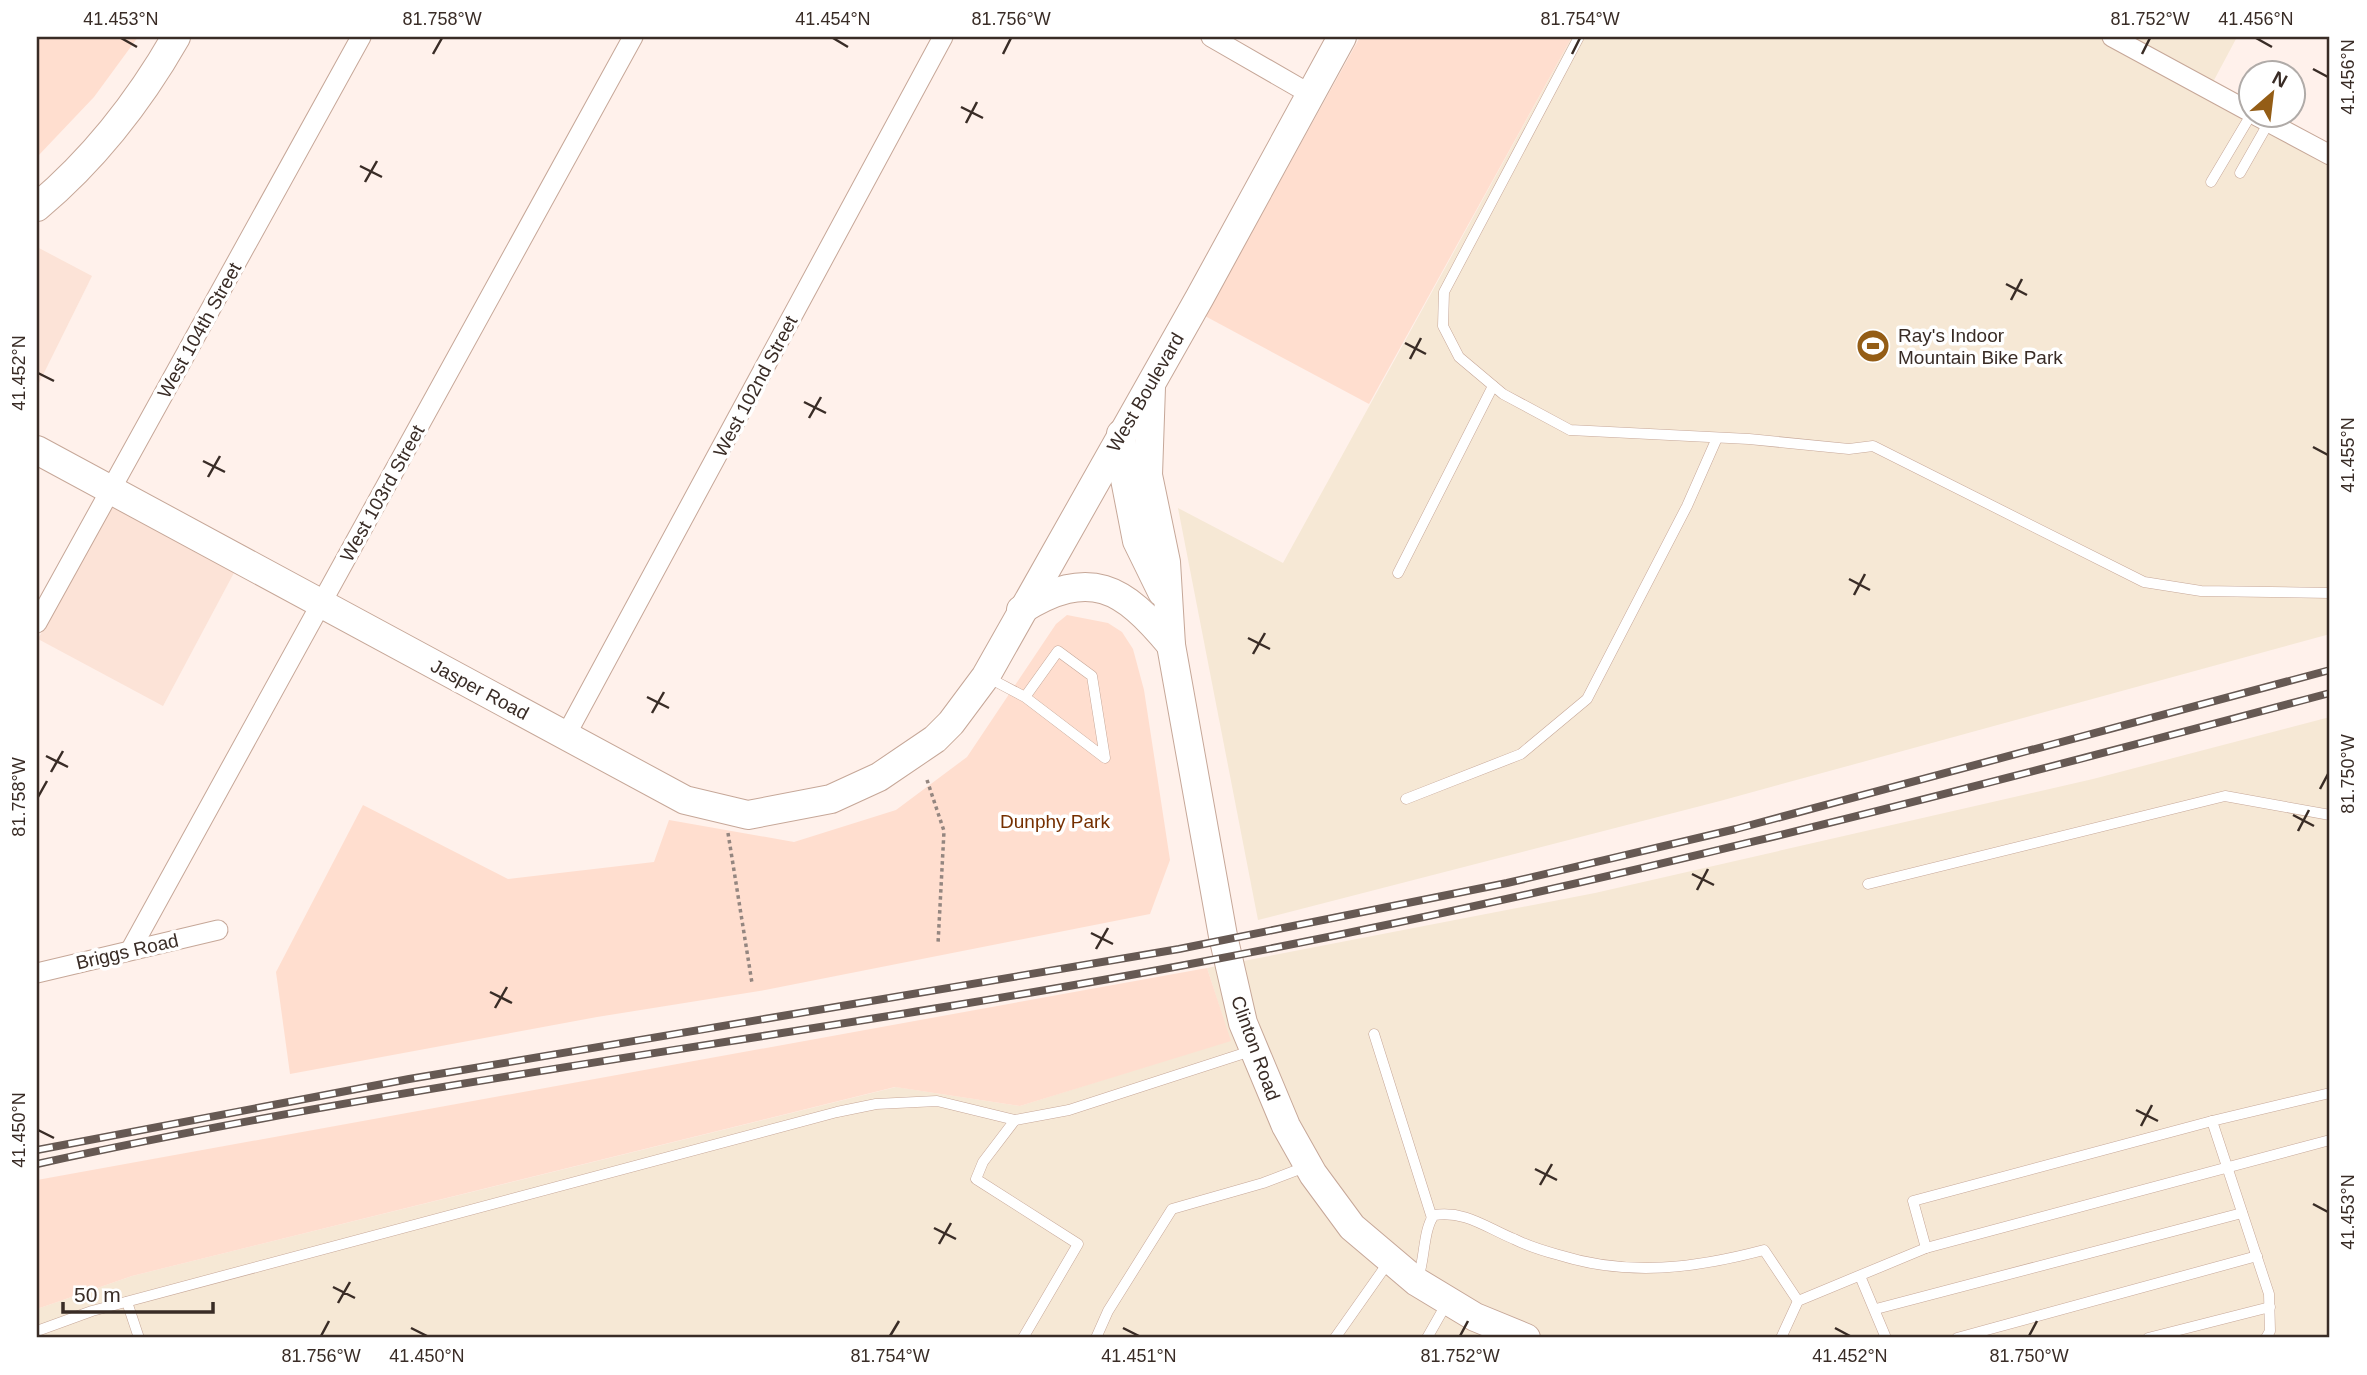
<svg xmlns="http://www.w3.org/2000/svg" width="2367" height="1375" font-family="Helvetica,sans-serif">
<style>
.built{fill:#fce3d7}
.industrial{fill:#f6e8d5}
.green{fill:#ffdecf}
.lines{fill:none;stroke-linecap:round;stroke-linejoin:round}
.lane-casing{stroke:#c6a798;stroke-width:11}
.street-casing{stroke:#c6a798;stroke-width:21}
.secondary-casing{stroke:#c6a798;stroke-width:30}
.path{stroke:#948680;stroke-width:3.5;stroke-dasharray:3.5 3.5;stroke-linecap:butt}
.lane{stroke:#fff;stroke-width:10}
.street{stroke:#fff;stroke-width:19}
.secondary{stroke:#fff;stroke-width:28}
.rail-casing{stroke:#665953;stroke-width:8}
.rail{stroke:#fff;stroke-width:5;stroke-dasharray:16;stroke-linecap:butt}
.ticks{fill:none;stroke:#392c26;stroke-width:2.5}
.labels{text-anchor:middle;stroke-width:7;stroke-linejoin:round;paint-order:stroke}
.street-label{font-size:19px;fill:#392c26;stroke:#fff}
.poi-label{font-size:19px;fill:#392c26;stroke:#fff;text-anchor:start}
.park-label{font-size:19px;fill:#752f00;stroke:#fff}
.neatline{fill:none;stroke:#392c26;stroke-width:2.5}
.ticks-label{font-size:18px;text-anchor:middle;fill:#392c26}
</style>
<rect width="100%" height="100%" fill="#fff1eb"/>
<g class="built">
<path d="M 37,247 L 92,276 L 37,387 Z"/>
<path d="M 112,502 L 236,569 L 163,706 L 38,639 Z"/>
</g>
<g class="industrial">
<path d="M 1572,37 L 2237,37 L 2205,97 L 2330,163 L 2330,634 L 1720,801 L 1258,920 L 1178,508 L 1283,563 Z"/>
<path d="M 2330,717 L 2330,1338 L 37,1338 L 37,1309 L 132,1276 L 896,1087 L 1020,1106 L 1230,1040 L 1207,968 L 1595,893 L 2093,779 Z"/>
</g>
<g class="green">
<path d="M 37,37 L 138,37 L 94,97 L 37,157 Z"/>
<path d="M 1360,37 L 1572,37 L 1369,404 L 1205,316 Z"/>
<path d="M 1067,615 L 1108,623 L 1122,632 L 1133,649 L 1144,690 L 1170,860 L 1150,914 L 765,990 L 597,1017 L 290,1074 L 276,972 L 363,805 L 508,879 L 654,862 L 669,820 L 794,842 L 896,810 L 967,757 L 1056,624 Z"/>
<path d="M 1207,968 L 1231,1041 L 1020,1106 L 895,1087 L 132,1276 L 37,1309 L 37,1180 Z"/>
</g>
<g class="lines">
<defs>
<g id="lane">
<path d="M 1579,37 L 1444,292 L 1443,326 L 1459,357 L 1503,394 L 1570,430 L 1749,439 L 1849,449 L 1873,446 L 2144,582 L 2201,591 L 2330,593"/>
<path d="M 2240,173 L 2269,122"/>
<path d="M 2211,182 L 2252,113"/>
<path d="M 1398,573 L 1493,386"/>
<path d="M 989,678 L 1025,697 L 1105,758 L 1092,676 L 1058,651 L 1025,697"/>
<path d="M 1406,799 L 1521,754 L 1587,699 L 1687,506 L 1717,438"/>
<path d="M 1868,884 L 2225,796 L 2330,815"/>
<path d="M 1374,1034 L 1432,1218"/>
<path d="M 1015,1120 L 983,1162 L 976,1179 L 1078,1244 L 1023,1338"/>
<path d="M 1926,1248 L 1913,1201 L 2212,1121"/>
<path d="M 1860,1276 L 1886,1338"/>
<path d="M 1418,1278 C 1425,1259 1423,1230 1434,1215 C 1465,1210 1487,1228 1514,1239 C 1528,1246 1544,1251 1559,1255 C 1629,1277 1696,1268 1764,1250 L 1798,1301"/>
<path d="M 127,1302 L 139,1338"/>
<path d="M 1876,1309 L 2242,1213"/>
<path d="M 37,1331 L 92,1311 L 837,1112 L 876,1104 L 937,1101 L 1015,1120 L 1069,1110 L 1254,1050"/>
<path d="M 1096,1338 L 1108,1311 L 1172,1209 L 1263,1183 L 1305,1167"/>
<path d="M 1335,1338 L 1390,1260"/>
<path d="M 1427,1338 L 1448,1301"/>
<path d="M 1781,1338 L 1798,1301 L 1926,1248 L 2330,1140"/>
<path d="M 1957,1338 L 2257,1256"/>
<path d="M 2148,1338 L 2270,1307"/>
<path d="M 2266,1338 L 2270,1331 L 2269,1294 L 2212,1121 L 2330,1093"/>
</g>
<g id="street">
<path d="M 1211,37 L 1310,94"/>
<path d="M 2112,37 L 2252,113"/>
<path d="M 2257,116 L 2330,155"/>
<path d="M 37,623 L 361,37"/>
<path d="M 566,735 L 943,37"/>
<path d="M 131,949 L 633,37"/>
<path d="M 37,973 L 218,930"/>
</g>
<g id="secondary">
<path d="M 37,207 C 93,160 140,100 176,37"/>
<path d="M 1151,387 L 1148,475 L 1166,562 L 1171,645 L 1223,936 L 1243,1023 L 1286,1126 L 1313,1174 L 1352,1227 L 1417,1282 L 1475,1317 L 1526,1338"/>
<path d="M 1121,434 L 1124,474 L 1137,541 L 1162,592"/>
<path d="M 37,450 L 685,800 L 748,815 L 831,799 L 879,777 L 935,739 L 951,723 L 986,676 L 1200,297 L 1342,37"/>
<path d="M 1021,610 C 1090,567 1123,587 1171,645"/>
</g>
</defs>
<use href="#lane" class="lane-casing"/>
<use href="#street" class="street-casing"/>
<use href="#secondary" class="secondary-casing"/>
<g class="path">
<path d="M 927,780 L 944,831 L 938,944"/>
<path d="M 728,833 L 752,983"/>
</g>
<use href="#lane" class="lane"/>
<use href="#street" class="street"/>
<use href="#secondary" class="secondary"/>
<defs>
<g id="rail">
<path d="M 37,1150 L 409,1079 L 1179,949 L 1507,883 L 1736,829 L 2330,670"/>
<path d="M 37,1164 C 416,1080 803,1037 1185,965 C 1571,893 1951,794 2330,693"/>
</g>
</defs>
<use href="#rail" class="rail-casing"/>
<use href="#rail" class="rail"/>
</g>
<path class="ticks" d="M 121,38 L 137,47M 833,38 L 848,47M 2256,38 L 2272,47M 433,54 L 442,38M 1003,54 L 1011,38M 1572,54 L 1580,38M 2142,54 L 2150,38M 2313,69 L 2328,77M 961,107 L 983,118M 966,123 L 977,102M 360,166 L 382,177M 365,182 L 377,161M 2006,284 L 2027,295M 2011,300 L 2022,279M 1405,343 L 1426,354M 1410,359 L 1421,338M 38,373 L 54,381M 804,402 L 826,413M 809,418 L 821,397M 2313,447 L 2328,455M 203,461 L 225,472M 208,477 L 220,456M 1849,579 L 1870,590M 1854,595 L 1865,574M 1248,638 L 1270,649M 1253,654 L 1265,633M 647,697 L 669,708M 652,713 L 664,692M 46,756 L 68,767M 51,772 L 63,751M 2320,789 L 2328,774M 38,797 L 47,781M 2293,815 L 2314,826M 2298,831 L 2309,810M 1692,874 L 1714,885M 1697,890 L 1708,869M 1091,933 L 1113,944M 1096,949 L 1108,928M 490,992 L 512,1003M 495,1008 L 507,987M 2136,1110 L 2158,1121M 2141,1126 L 2152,1105M 38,1130 L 54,1138M 1535,1169 L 1557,1180M 1540,1185 L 1552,1164M 2313,1204 L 2328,1212M 934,1228 L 956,1239M 939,1244 L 951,1223M 333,1287 L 355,1298M 338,1303 L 350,1282M 411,1328 L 427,1336M 1123,1328 L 1139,1336M 1835,1328 L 1850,1336M 321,1336 L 329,1321M 890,1336 L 899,1321M 1460,1336 L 1468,1321M 2029,1336 L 2037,1321"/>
<defs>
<symbol id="stadium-disc" viewBox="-11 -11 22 22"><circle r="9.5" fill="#945d16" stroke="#fff"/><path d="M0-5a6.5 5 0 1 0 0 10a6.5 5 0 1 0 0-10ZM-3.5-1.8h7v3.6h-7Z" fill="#fff"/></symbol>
</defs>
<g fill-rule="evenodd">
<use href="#stadium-disc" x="1854" y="327" width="38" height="38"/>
</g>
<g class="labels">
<g class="street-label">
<text transform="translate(199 330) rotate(-61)" y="7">West 104th Street</text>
<text transform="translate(755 386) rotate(-62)" y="7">West 102nd Street</text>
<text transform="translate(1145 392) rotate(-60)" y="7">West Boulevard</text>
<text transform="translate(382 493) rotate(-61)" y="7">West 103rd Street</text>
<text transform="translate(480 689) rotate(28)" y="7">Jasper Road</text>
<text transform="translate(127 951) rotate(-13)" y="7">Briggs Road</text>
<text transform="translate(1256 1048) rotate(70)" y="7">Clinton Road</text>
</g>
<g class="poi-label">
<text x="1898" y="342">Ray's Indoor<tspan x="1898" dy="22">Mountain Bike Park</tspan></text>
</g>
<g class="park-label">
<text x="1055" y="828">Dunphy Park</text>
</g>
</g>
<rect width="2367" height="1375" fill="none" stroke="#ffffff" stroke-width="77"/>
<g transform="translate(2272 94) rotate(28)"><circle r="33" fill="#ffffff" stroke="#b0aba8" stroke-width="2"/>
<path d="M0-5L12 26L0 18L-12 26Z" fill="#945d16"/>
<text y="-10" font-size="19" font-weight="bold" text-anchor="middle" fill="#392c26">N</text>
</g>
<path d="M63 1302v10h150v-10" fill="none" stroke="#392c26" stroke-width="3.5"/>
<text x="74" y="1302" font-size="21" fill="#392c26" stroke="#ffffff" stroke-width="5" paint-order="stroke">50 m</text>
<rect x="38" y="38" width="2290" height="1298" class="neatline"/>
<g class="ticks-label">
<text x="121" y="25">41.453°N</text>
<text x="442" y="25">81.758°W</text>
<text x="833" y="25">41.454°N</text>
<text x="1011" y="25">81.756°W</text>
<text x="1580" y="25">81.754°W</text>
<text x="2150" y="25">81.752°W</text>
<text x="2256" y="25">41.456°N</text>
<text transform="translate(2348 77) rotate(-90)" y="6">41.456°N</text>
<text transform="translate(19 373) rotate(-90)" y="6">41.452°N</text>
<text transform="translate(2348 455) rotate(-90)" y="6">41.455°N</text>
<text transform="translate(2348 774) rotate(-90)" y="6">81.750°W</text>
<text transform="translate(19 797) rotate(-90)" y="6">81.758°W</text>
<text transform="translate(19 1130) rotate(-90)" y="6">41.450°N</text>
<text transform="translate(2348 1212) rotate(-90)" y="6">41.453°N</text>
<text x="321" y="1362">81.756°W</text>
<text x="427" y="1362">41.450°N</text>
<text x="890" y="1362">81.754°W</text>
<text x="1139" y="1362">41.451°N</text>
<text x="1460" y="1362">81.752°W</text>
<text x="1850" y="1362">41.452°N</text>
<text x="2029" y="1362">81.750°W</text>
</g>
</svg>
